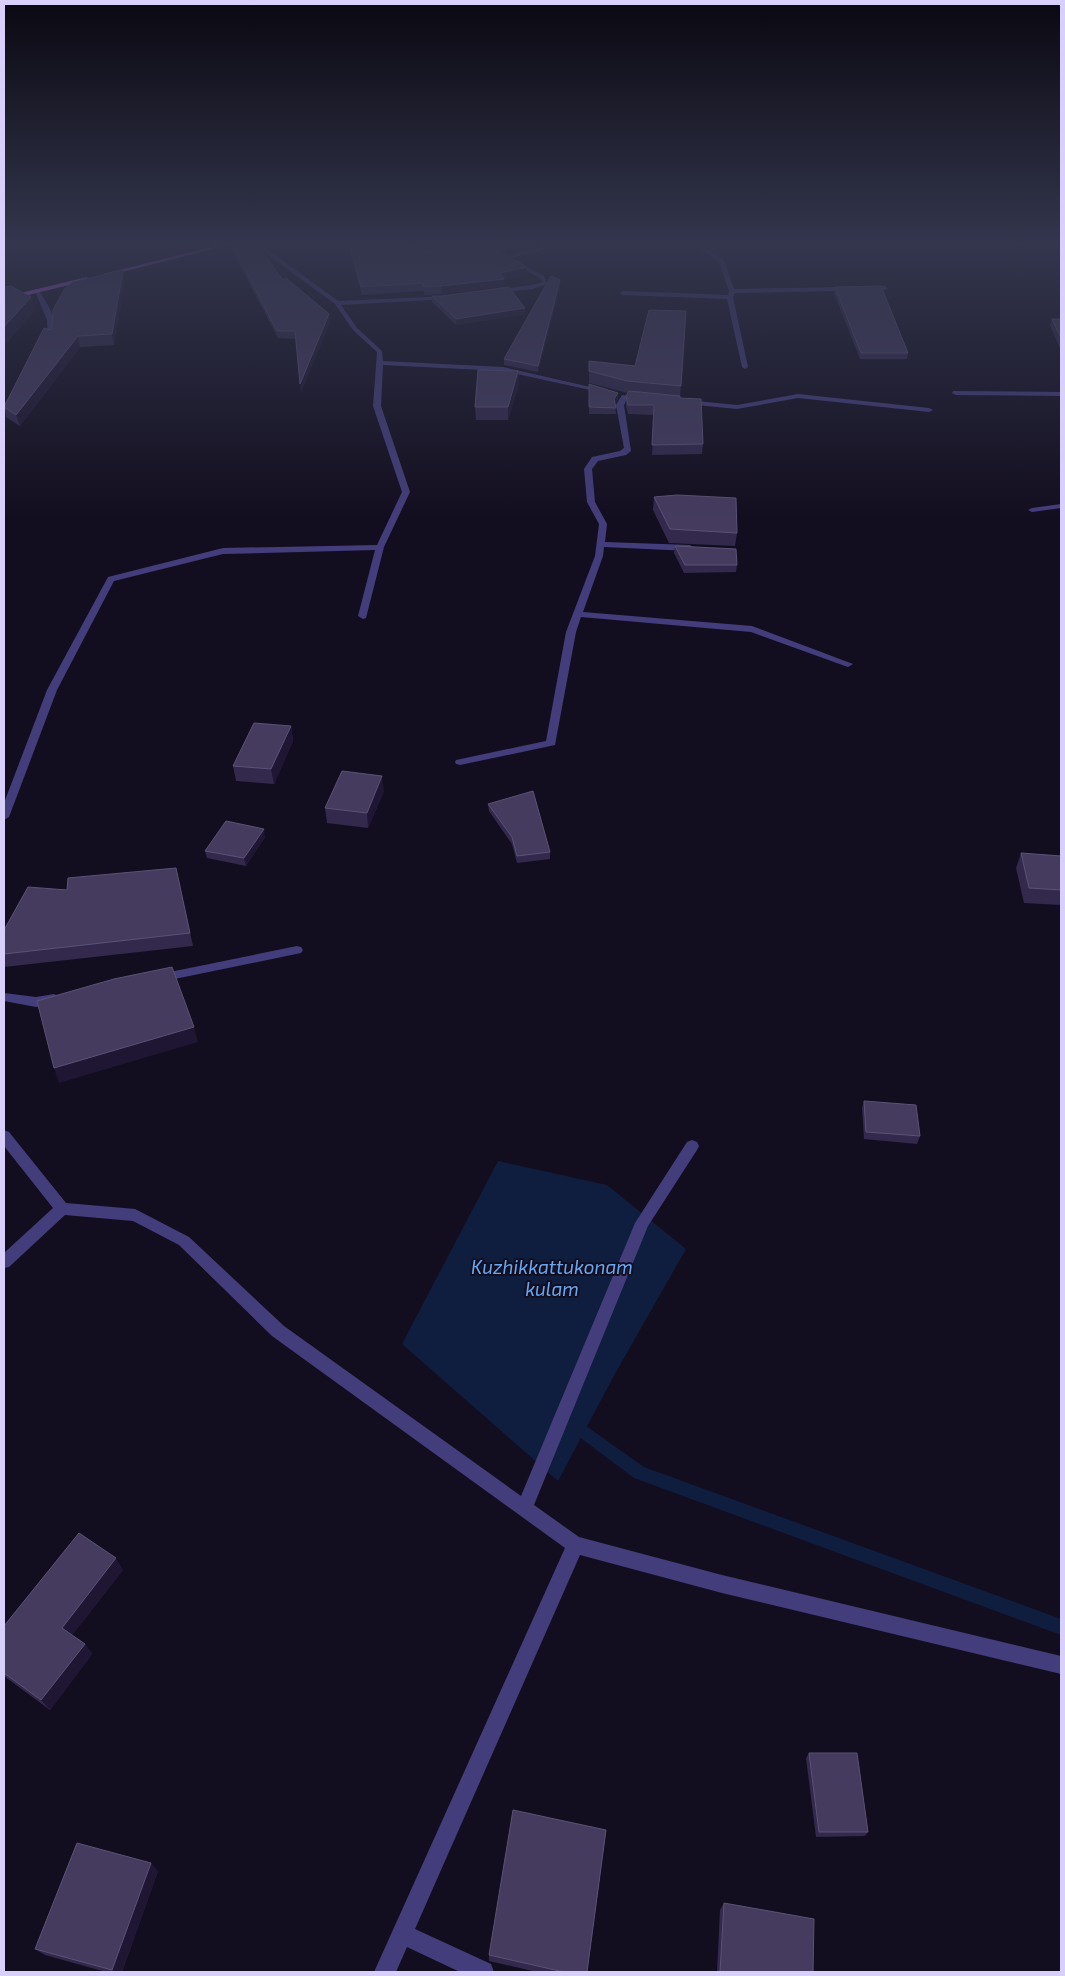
<svg xmlns="http://www.w3.org/2000/svg" width="1065" height="1976" font-family="'Exo 2',sans-serif">
<style>
.water{fill:#0f1d3e}
.lines{fill:none;stroke-linecap:round;stroke-linejoin:round}
.stream{fill:#0f1d3e;fill-rule:evenodd}
.street{fill:#443d7b;fill-rule:evenodd}
.primary{fill:#c760f3;fill-rule:evenodd}
.wall{fill:#32294c}
.shaded-wall{fill:#1e1632}
.building{fill:#443b5f;stroke:#5b5277}
.labels{text-anchor:middle;stroke-width:4;stroke-linejoin:round;paint-order:stroke}
.near-water-label{font-size:19px;font-style:italic;fill:#67a8f3;stroke:#130e1f}
</style>
<rect width="100%" height="100%" fill="#130e1f"/>
<path class="water" d="M 498,1161 L 607,1185 L 686,1249 L 616,1372 L 558,1481 L 402,1344 Z"/>
<g class="lines">
<path class="stream" d="M 572,1416 L 644,1467 L 1061,1619 L 1061,1635 L 634,1478 L 567,1428 L 565,1423 L 567,1418 Z"/>
<g class="street">
<path d="M 249,241 L 256,241 L 338,301 L 451,296 L 452,297 L 449,299 L 341,305 L 357,328 L 382,351 L 383,361 L 503,367 L 608,391 L 604,393 L 503,371 L 383,365 L 381,406 L 410,492 L 384,547 L 366,618 L 363,619 L 358,616 L 375,550 L 223,554 L 114,581 L 57,690 L 9,817 L 4,820 L 4,803 L 47,690 L 108,577 L 223,548 L 377,545 L 402,492 L 373,406 L 377,352 L 353,330 L 335,304 Z"/>
<path d="M 550,241 L 557,241 L 543,250 L 511,258 L 544,276 L 547,284 L 533,289 L 492,293 L 494,290 L 532,285 L 542,282 L 540,278 L 507,261 L 505,257 L 539,248 Z"/>
<path d="M 688,241 L 695,241 L 724,260 L 734,289 L 885,286 L 888,288 L 885,290 L 735,293 L 733,297 L 748,367 L 745,369 L 742,367 L 727,299 L 623,295 L 620,293 L 623,291 L 728,295 L 729,291 L 719,262 Z"/>
<path d="M 35,291 L 39,291 C 49,305 59,322 53,339 L 48,338 L 47,320 Z"/>
<path d="M 953,391 L 1061,392 L 1061,396 L 956,395 L 952,393 Z"/>
<path d="M 798,394 L 929,408 L 933,410 L 929,412 L 798,398 L 737,409 L 686,404 L 682,402 L 686,400 L 737,405 Z"/>
<path d="M 622,395 L 643,397 L 647,399 L 643,401 L 627,399 L 624,405 L 631,451 L 626,455 L 598,461 L 592,469 L 595,502 L 607,524 L 605,542 L 690,545 L 694,548 L 690,551 L 604,547 L 603,556 L 583,612 L 752,626 L 853,664 L 848,667 L 845,666 L 751,632 L 581,617 L 576,632 L 555,745 L 460,765 L 456,764 L 455,762 L 456,760 L 546,741 L 566,632 L 595,556 L 599,524 L 587,502 L 584,469 L 592,457 L 620,451 L 624,448 L 616,405 Z"/>
<path d="M 1061,504 L 1061,508 L 1032,512 L 1028,510 L 1032,508 Z"/>
<path d="M 297,946 L 301,947 L 303,950 L 301,953 L 160,982 L 154,978 L 160,974 Z"/>
<path d="M 4,993 L 36,997 L 54,994 L 58,996 L 60,999 L 58,1002 L 36,1007 L 4,1001 Z"/>
<path d="M 4,1130 L 9,1132 L 66,1203 L 135,1209 L 189,1237 L 284,1326 L 521,1496 L 635,1223 L 687,1142 L 692,1140 L 697,1142 L 699,1146 L 697,1150 L 648,1226 L 534,1505 L 579,1537 L 722,1575 L 1061,1656 L 1061,1674 L 722,1593 L 580,1555 L 415,1929 L 491,1964 L 494,1972 L 460,1972 L 407,1947 L 396,1972 L 374,1972 L 565,1548 L 272,1336 L 179,1245 L 133,1221 L 65,1215 L 9,1267 L 4,1268 L 4,1253 L 53,1208 L 4,1146 Z"/>
</g>
<g class="primary">
<path d="M 235,241 L 245,241 L 106,276 L 103,274 Z"/>
<path d="M 87,277 L 89,280 L 4,301 L 4,297 Z"/>
</g>
</g>
<g class="wall">
<path d="M 229,241 L 254,241 L 283,280 L 330,322 L 301,392 L 296,339 L 278,338 L 230,247 Z"/>
<path d="M 347,241 L 385,241 L 527,275 L 504,280 L 504,286 L 442,294 L 424,295 L 424,291 L 362,295 Z"/>
<path d="M 123,270 L 125,280 L 114,345 L 80,347 L 20,426 L 6,417 L 4,405 L 50,330 Z"/>
<path d="M 560,280 L 560,286 L 538,372 L 504,365 L 504,359 Z"/>
<path d="M 835,287 L 908,353 L 907,359 L 860,359 L 834,293 Z"/>
<path d="M 432,296 L 442,296 L 525,308 L 525,314 L 456,325 L 432,302 Z"/>
<path d="M 686,311 L 680,398 L 703,444 L 702,454 L 652,455 L 654,415 L 628,414 L 626,405 L 626,396 L 628,393 L 589,383 L 589,361 L 635,366 Z"/>
<path d="M 1052,319 L 1061,319 L 1061,350 L 1050,326 Z"/>
<path d="M 518,371 L 519,384 L 508,420 L 476,420 L 475,407 Z"/>
<path d="M 589,384 L 618,393 L 618,399 L 615,403 L 616,414 L 589,414 Z"/>
<path d="M 654,497 L 737,533 L 735,546 L 669,543 L 653,510 Z"/>
<path d="M 675,546 L 737,565 L 736,572 L 684,573 L 674,553 Z"/>
<path d="M 291,726 L 293,741 L 274,784 L 236,781 L 233,766 Z"/>
<path d="M 384,791 L 368,828 L 327,823 L 325,808 Z"/>
<path d="M 488,804 L 550,852 L 550,859 L 517,863 L 512,844 L 489,811 Z"/>
<path d="M 265,837 L 246,866 L 207,858 L 205,851 Z"/>
<path d="M 1021,853 L 1061,856 L 1061,905 L 1024,903 L 1016,868 Z"/>
<path d="M 176,868 L 193,946 L 4,967 L 4,930 L 67,890 Z"/>
<path d="M 864,1101 L 920,1136 L 917,1144 L 864,1139 L 862,1108 Z"/>
<path d="M 123,1570 L 72,1635 L 85,1644 L 92,1654 L 50,1710 L 4,1676 L 4,1626 Z"/>
<path d="M 809,1753 L 868,1832 L 865,1836 L 816,1837 L 806,1758 Z"/>
<path d="M 158,1871 L 122,1972 L 106,1972 L 45,1955 L 35,1949 Z"/>
<path d="M 724,1903 L 813,1972 L 717,1972 L 720,1910 Z"/>
<path d="M 489,1955 L 587,1972 L 537,1972 L 489,1961 Z"/>
</g>
<g class="shaded-wall">
<path d="M 527,267 L 527,275 L 504,280 L 504,286 L 442,294 L 441,286 Z"/>
<path d="M 123,270 L 125,280 L 114,345 L 112,334 Z"/>
<path d="M 560,280 L 560,286 L 538,372 L 538,366 Z"/>
<path d="M 31,297 L 35,311 L 6,344 L 4,336 L 4,327 Z"/>
<path d="M 525,308 L 525,314 L 456,325 L 456,319 Z"/>
<path d="M 329,314 L 330,322 L 301,392 L 300,384 Z"/>
<path d="M 78,336 L 80,347 L 20,426 L 16,415 Z"/>
<path d="M 518,371 L 519,384 L 508,420 L 508,407 Z"/>
<path d="M 618,393 L 618,399 L 614,405 L 614,399 Z"/>
<path d="M 291,726 L 293,741 L 274,784 L 271,769 Z"/>
<path d="M 382,776 L 384,791 L 368,828 L 367,813 Z"/>
<path d="M 264,829 L 265,837 L 246,866 L 244,858 Z"/>
<path d="M 194,1027 L 198,1042 L 59,1083 L 54,1068 Z"/>
<path d="M 116,1558 L 123,1570 L 69,1639 L 62,1628 Z"/>
<path d="M 85,1644 L 92,1654 L 50,1710 L 41,1700 Z"/>
<path d="M 151,1863 L 158,1871 L 122,1972 L 115,1972 L 112,1970 Z"/>
</g>
<g class="building">
<path d="M 230,241 L 254,241 L 283,280 L 286,278 L 329,314 L 300,384 L 295,331 L 277,331 Z"/>
<path d="M 348,241 L 385,241 L 432,252 L 473,241 L 481,241 L 527,267 L 500,273 L 504,279 L 441,286 L 424,287 L 423,283 L 361,287 Z"/>
<path d="M 123,270 L 112,334 L 78,336 L 16,415 L 4,407 L 44,328 L 50,330 L 52,329 L 53,310 L 65,288 L 73,282 Z"/>
<path d="M 551,276 L 560,280 L 538,366 L 504,359 Z"/>
<path d="M 11,286 L 31,297 L 4,327 L 4,287 Z"/>
<path d="M 881,286 L 908,353 L 861,353 L 835,287 Z"/>
<path d="M 509,287 L 525,308 L 456,319 L 432,296 L 442,296 Z"/>
<path d="M 649,310 L 686,311 L 681,386 L 627,381 L 589,371 L 589,361 L 635,366 Z"/>
<path d="M 1052,319 L 1061,319 L 1061,338 Z"/>
<path d="M 478,370 L 518,371 L 508,407 L 475,407 Z"/>
<path d="M 589,384 L 618,393 L 614,399 L 616,408 L 589,407 Z"/>
<path d="M 629,391 L 680,396 L 680,398 L 701,399 L 703,444 L 652,445 L 654,405 L 628,405 L 626,396 Z"/>
<path d="M 677,495 L 736,498 L 737,533 L 670,529 L 654,497 Z"/>
<path d="M 675,546 L 736,549 L 737,565 L 685,565 Z"/>
<path d="M 254,723 L 291,726 L 271,769 L 233,766 Z"/>
<path d="M 342,771 L 382,776 L 367,813 L 325,808 Z"/>
<path d="M 533,791 L 550,852 L 517,856 L 512,837 L 488,804 Z"/>
<path d="M 226,821 L 264,829 L 244,858 L 205,851 Z"/>
<path d="M 1021,853 L 1061,856 L 1061,890 L 1029,888 Z"/>
<path d="M 176,868 L 190,933 L 4,954 L 4,930 L 28,887 L 67,890 L 68,878 Z"/>
<path d="M 172,967 L 194,1027 L 54,1068 L 37,1001 L 114,979 Z"/>
<path d="M 864,1101 L 916,1105 L 920,1136 L 866,1132 Z"/>
<path d="M 79,1533 L 116,1558 L 62,1628 L 85,1644 L 41,1700 L 4,1673 L 4,1626 Z"/>
<path d="M 809,1753 L 857,1753 L 868,1832 L 819,1832 Z"/>
<path d="M 513,1810 L 606,1830 L 587,1972 L 564,1972 L 489,1955 Z"/>
<path d="M 77,1843 L 151,1863 L 112,1970 L 35,1949 Z"/>
<path d="M 724,1903 L 814,1919 L 813,1972 L 720,1972 Z"/>
</g>
<linearGradient id="sky" x2="0" y2="1"><stop stop-color="#0a0811"/><stop offset="0.47" stop-color="#33364d"/><stop offset="1" stop-color="#33364d" stop-opacity="0"/></linearGradient>
<rect width="1065" height="518" fill="url(#sky)"/>
<g class="labels">
<g class="near-water-label">
<text x="552" y="1274">Kuzhikkattukonam<tspan x="552" dy="22">kulam</tspan></text>
</g>
</g>
<rect width="1065" height="1976" fill="none" stroke="#d8d0fb" stroke-width="10"/>
</svg>
